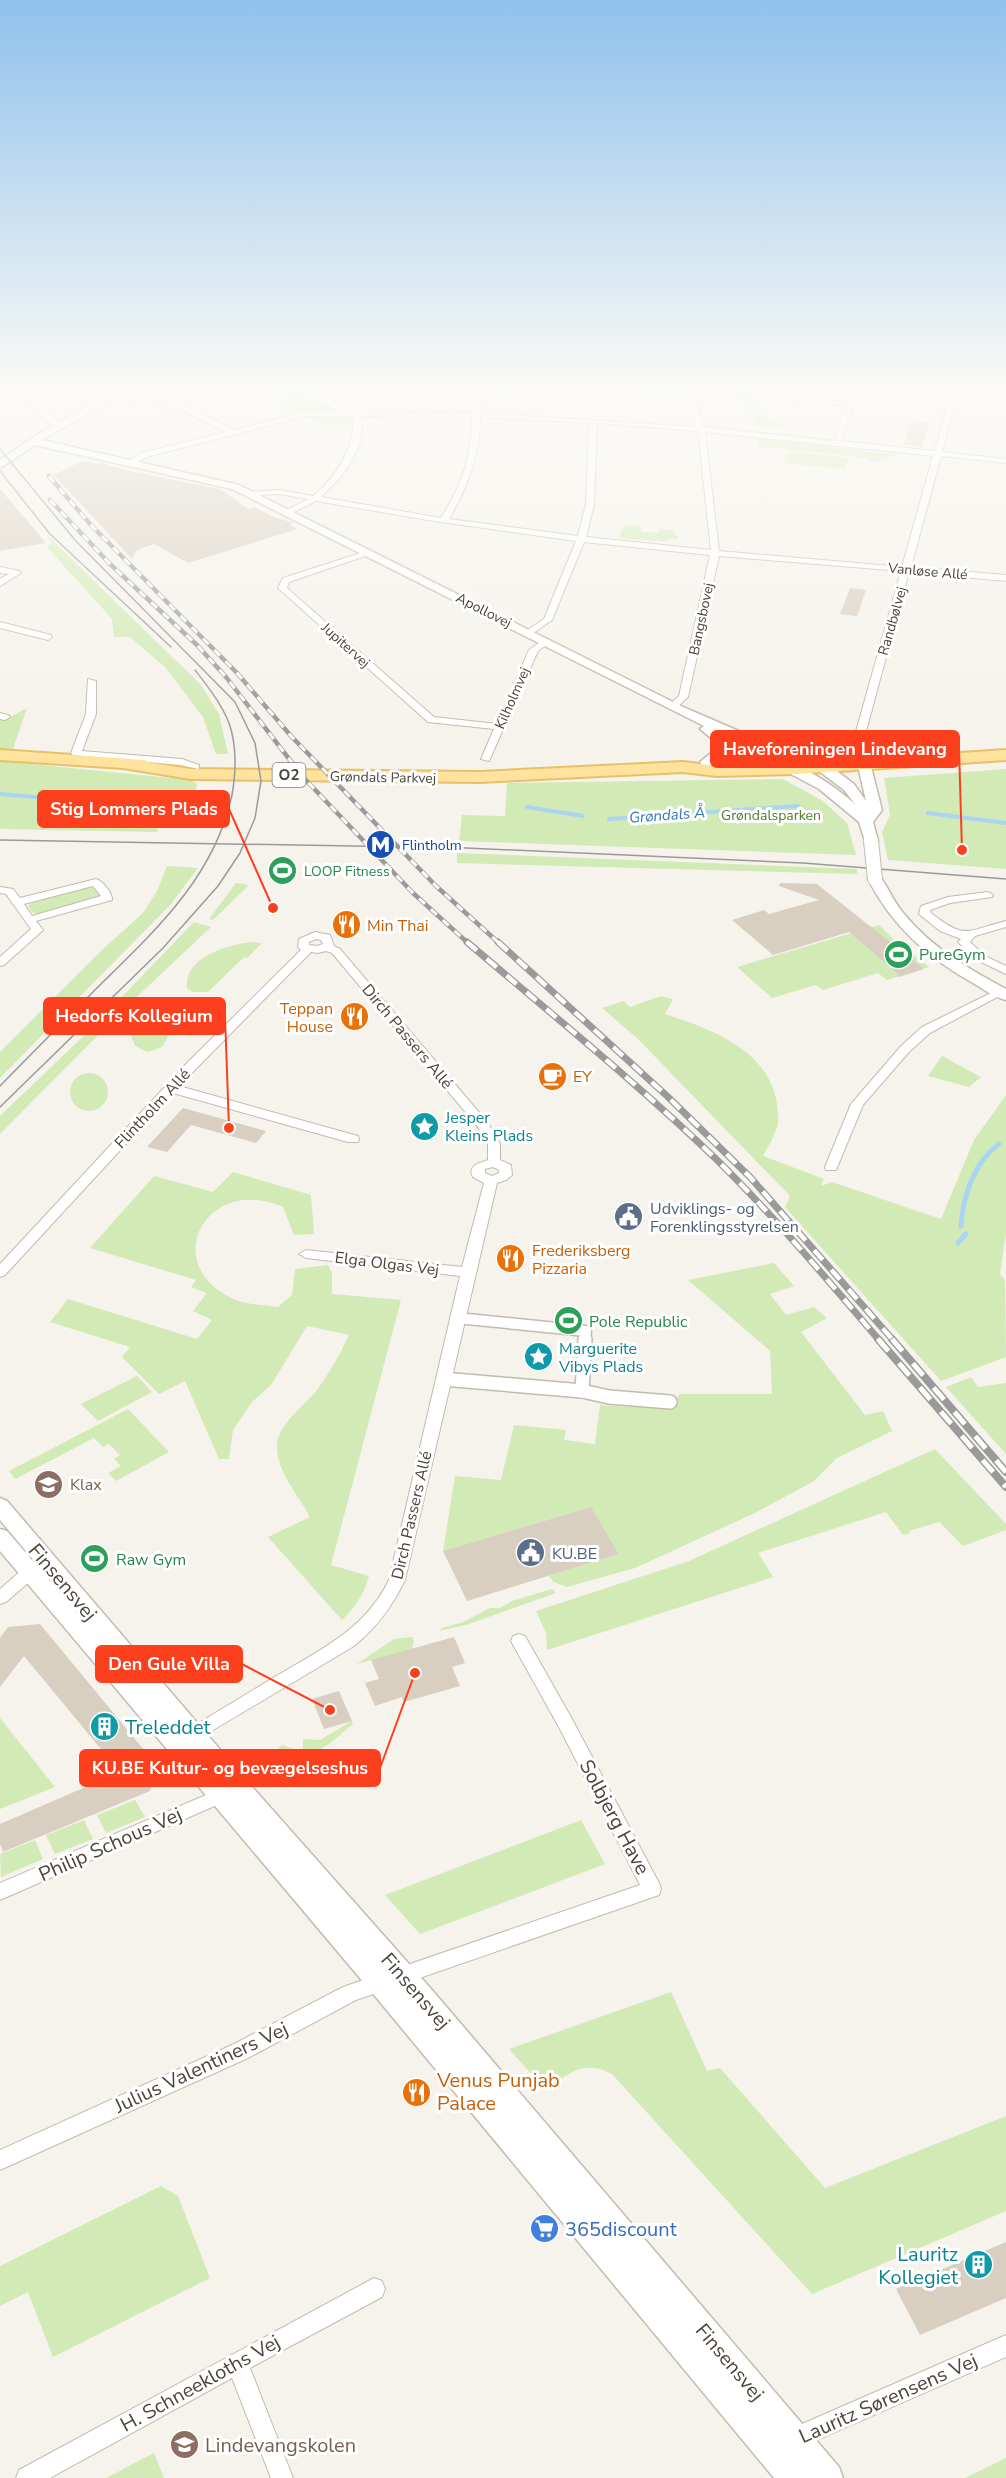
<svg xmlns="http://www.w3.org/2000/svg" width="1006" height="2478" font-family="'Nunito Sans',sans-serif">
<style>
.green{fill:#d2eab5}
.lines{fill:none;stroke-linecap:round;stroke-linejoin:round}
.stream-far1{stroke:#a9d4f2;stroke-width:4}
.stream{stroke:#a9d4f2;stroke-width:5}
.building{fill:#d8cfc1}
.pedestrian-far1-casing{stroke:#c2bbae;stroke-width:13}
.pedestrian-casing{stroke:#c2bbae;stroke-width:16}
.minor-casing{stroke:#c2bbae;stroke-width:2}
.tertiary-casing{stroke:#c2bbae;stroke-width:3}
.primary-casing{stroke:#e6c16a;stroke-width:4}
.pedestrian-far1{stroke:#fff;stroke-width:10}
.pedestrian{stroke:#fff;stroke-width:13}
.minor{fill:#fff;fill-rule:evenodd}
.tertiary{fill:#fff;fill-rule:evenodd}
.primary{fill:#ffe39c;fill-rule:evenodd}
.tram{stroke:#9a9a9a;stroke-width:1.5}
.rail-far2-casing{stroke:#9a9a9a;stroke-width:4.5}
.rail-far1-casing{stroke:#9a9a9a;stroke-width:7}
.rail-casing{stroke:#9a9a9a;stroke-width:8}
.rail-far2{stroke:#fff;stroke-width:3;stroke-dasharray:8;stroke-linecap:butt}
.rail-far1{stroke:#fff;stroke-width:4.5;stroke-dasharray:13;stroke-linecap:butt}
.rail{stroke:#fff;stroke-width:5;stroke-dasharray:16;stroke-linecap:butt}
.tertiary-bridge-casing{stroke:#c2bbae;stroke-width:16;stroke-linecap:butt}
.tertiary-bridge{stroke:#fff;stroke-width:14}
.labels{text-anchor:middle;stroke-width:6;stroke-linejoin:round;paint-order:stroke}
.far-street-label{font-size:14px;fill:#4b4439;stroke:#fff}
.far-park-label{font-size:14px;fill:#4a7f2a;stroke:#fff}
.far-transit-label{font-size:14px;fill:#164399;stroke:#fff;text-anchor:start}
.far-leisure-label{font-size:14px;fill:#27864d;stroke:#fff;text-anchor:start}
.shield{fill:#fff;stroke:#817c74;stroke-width:1.5}
.shield-label{font-size:15px;font-weight:bold;fill:#4b4439}
.far-water-label{font-size:15px;font-style:italic;fill:#2e7ab2;stroke:#fff}
.food-label{font-size:16px;fill:#c56008;stroke:#fff;text-anchor:start}
.leisure-label{font-size:16px;fill:#27864d;stroke:#fff;text-anchor:start}
.street-label{font-size:16px;fill:#4b4439;stroke:#fff}
.culture-label{font-size:16px;fill:#0d838f;stroke:#fff;text-anchor:start}
.service-label{font-size:16px;fill:#4e5e75;stroke:#fff;text-anchor:start}
.education-label{font-size:16px;fill:#785e54;stroke:#fff;text-anchor:start}
.near-street-label{font-size:20px;fill:#4b4439;stroke:#fff}
.near-culture-label{font-size:20px;fill:#0d838f;stroke:#fff;text-anchor:start}
.near-food-label{font-size:20px;fill:#c56008;stroke:#fff;text-anchor:start}
.near-shop-label{font-size:20px;fill:#366cbe;stroke:#fff;text-anchor:start}
.near-education-label{font-size:20px;fill:#785e54;stroke:#fff;text-anchor:start}
.leader{fill:none;stroke:#fc3f1d;stroke-width:2}
.callout-dot{fill:#fc3f1d;stroke:#fff;stroke-width:2}
.callout{fill:#fc3f1d;stroke:#fc3f1d;stroke-width:2}
.callout-label{font-size:18px;text-anchor:middle;font-weight:bold;fill:#fff}
</style>
<rect width="100%" height="100%" fill="#f6f3ec"/>
<g class="green">
<path d="M 620,384 L 683,384 L 686,397 Z"/>
<path d="M 752,389 L 747,400 L 758,406 L 763,417 L 787,426 L 755,426 L 754,419 L 735,390 Z"/>
<path d="M 292,394 L 320,400 L 343,412 L 295,412 L 276,403 Z"/>
<path d="M 306,417 L 349,417 L 353,419 L 353,426 L 324,425 Z"/>
<path d="M 758,438 L 896,455 L 874,463 L 865,458 L 758,446 Z"/>
<path d="M 791,452 L 850,458 L 844,469 L 785,463 Z"/>
<path d="M 632,525 L 642,527 L 641,531 L 658,533 L 660,529 L 678,531 L 674,531 L 674,535 L 678,536 L 678,539 L 669,539 L 667,542 L 619,538 L 623,527 Z"/>
<path d="M 46,534 L 201,685 L 219,714 L 228,754 L 216,754 L 203,717 L 166,668 L 130,637 L 114,637 L 112,619 L 46,546 L 52,544 Z"/>
<path d="M 27,708 L 13,749 L 0,748 L 0,717 L 8,718 Z"/>
<path d="M 0,761 L 191,780 L 197,784 L 189,814 L 161,814 L 157,832 L 0,829 Z"/>
<path d="M 1006,769 L 1006,869 L 888,860 L 882,832 L 890,815 L 884,778 Z"/>
<path d="M 783,779 L 823,801 L 847,823 L 856,855 L 459,841 L 462,815 L 505,816 L 507,783 Z"/>
<path d="M 457,853 L 857,869 L 857,874 L 457,863 Z"/>
<path d="M 167,866 L 198,868 L 171,904 L 0,1078 L 0,1052 L 103,949 L 143,913 L 157,891 Z"/>
<path d="M 236,883 L 249,885 L 213,920 L 209,919 Z"/>
<path d="M 88,887 L 94,888 L 100,897 L 38,914 L 32,912 L 28,906 L 32,903 Z"/>
<path d="M 194,922 L 211,927 L 126,1007 L 0,1134 L 0,1116 L 91,1029 Z"/>
<path d="M 879,925 L 896,942 L 929,967 L 887,980 L 878,973 L 823,990 L 816,985 L 772,998 L 737,967 Z"/>
<path d="M 251,942 L 262,943 L 247,958 L 244,957 L 208,992 L 192,992 L 187,988 C 184,957 227,945 251,942 Z"/>
<path d="M 661,996 L 673,999 L 665,1014 C 711,1029 769,1050 777,1104 C 778,1112 779,1120 777,1127 C 774,1137 768,1147 763,1156 L 824,1179 L 821,1186 L 832,1182 L 941,1219 L 974,1140 L 1006,1095 L 1006,1233 L 1000,1274 L 1005,1280 L 1006,1357 L 941,1381 L 785,1207 L 790,1196 L 638,1039 L 602,1008 L 624,1001 L 630,1007 Z"/>
<path d="M 147,1015 L 160,1020 L 169,1035 L 162,1047 L 147,1052 L 135,1046 L 129,1031 L 133,1021 Z"/>
<path d="M 942,1056 L 981,1077 L 969,1087 L 928,1076 Z"/>
<circle cx="89" cy="1092" r="19"/>
<path d="M 233,1172 L 311,1195 L 314,1234 L 294,1235 L 283,1207 C 205,1173 157,1267 236,1300 C 248,1305 265,1305 278,1307 L 292,1295 L 295,1269 L 328,1265 L 332,1273 L 332,1294 L 401,1300 L 331,1565 L 369,1576 C 363,1596 356,1606 342,1620 L 268,1537 L 310,1517 C 299,1496 276,1471 277,1446 C 278,1424 303,1407 316,1391 C 329,1374 340,1354 349,1335 L 307,1326 L 271,1385 L 252,1402 L 233,1430 L 229,1459 L 219,1459 L 185,1381 L 159,1394 L 122,1357 L 130,1347 L 50,1322 L 68,1299 L 197,1339 L 212,1320 L 193,1311 L 207,1293 L 191,1287 L 196,1280 L 90,1248 L 154,1176 L 213,1192 Z"/>
<path d="M 774,1263 L 794,1286 L 770,1294 L 786,1315 L 814,1307 L 827,1318 L 801,1332 L 865,1415 L 883,1411 L 892,1431 L 837,1458 L 814,1481 L 755,1513 L 635,1568 L 567,1587 L 554,1582 L 548,1576 L 619,1554 L 591,1507 L 443,1551 L 455,1476 L 501,1480 L 514,1425 L 566,1430 L 564,1440 L 595,1444 L 600,1405 L 669,1409 L 680,1394 L 772,1394 L 770,1351 L 688,1280 Z"/>
<path d="M 137,1376 L 152,1392 L 98,1421 L 81,1404 Z"/>
<path d="M 971,1377 L 978,1387 L 1006,1383 L 1006,1454 L 946,1387 Z"/>
<path d="M 128,1409 L 169,1452 L 116,1481 L 108,1473 L 121,1466 L 114,1459 L 120,1455 L 109,1444 L 103,1447 L 94,1438 L 15,1479 L 9,1471 Z"/>
<path d="M 935,1449 L 1006,1524 L 1006,1530 L 963,1546 L 939,1522 L 909,1531 L 910,1533 L 903,1535 L 886,1512 L 758,1553 L 773,1577 L 547,1650 L 546,1633 L 536,1611 L 689,1561 Z"/>
<path d="M 552,1589 L 556,1593 L 466,1625 L 439,1631 L 442,1628 L 463,1622 L 490,1608 L 500,1608 L 512,1601 Z"/>
<path d="M 412,1637 L 414,1642 L 412,1649 L 357,1664 L 394,1639 Z"/>
<path d="M 0,1718 L 55,1787 L 0,1809 Z"/>
<path d="M 352,1721 L 353,1724 L 328,1745 L 272,1774 L 268,1767 L 280,1760 L 277,1750 L 282,1745 L 299,1751 L 303,1748 L 303,1739 L 320,1740 Z"/>
<path d="M 135,1800 L 145,1817 L 106,1833 L 97,1815 Z"/>
<path d="M 84,1820 L 93,1839 L 55,1854 L 46,1835 Z"/>
<path d="M 581,1820 L 605,1864 L 420,1934 L 385,1895 Z"/>
<path d="M 35,1840 L 43,1859 L 1,1877 L 0,1854 Z"/>
<path d="M 671,1992 L 707,2071 L 720,2068 L 825,2188 L 1006,2116 L 1006,2211 L 812,2294 L 612,2074 C 583,2059 570,2074 545,2089 L 509,2049 Z"/>
<path d="M 161,2186 L 178,2196 L 210,2278 L 53,2357 L 28,2292 L 0,2306 L 0,2266 Z"/>
<path d="M 154,2453 L 164,2478 L 106,2478 Z"/>
<path d="M 1006,2458 L 1006,2478 L 965,2478 Z"/>
</g>
<g class="lines">
<g class="stream-far1">
<path d="M 0,794 L 94,802"/>
<path d="M 527,807 L 583,816"/>
<path d="M 928,813 L 1006,823"/>
<path d="M 609,819 L 798,806"/>
</g>
<g class="stream">
<path d="M 961,1226 C 963,1196 974,1162 999,1144"/>
<path d="M 958,1243 L 966,1234"/>
</g>
</g>
<g class="building">
<path d="M 911,421 L 929,422 L 922,447 L 904,445 Z"/>
<path d="M 82,461 L 98,464 L 102,463 L 129,471 L 220,489 L 248,509 L 254,507 L 274,517 L 294,523 L 289,525 L 298,529 L 188,563 L 154,544 L 137,550 L 132,559 L 54,475 Z"/>
<path d="M 0,489 L 46,543 L 0,551 Z"/>
<path d="M 850,588 L 866,590 L 857,616 L 840,614 Z"/>
<path d="M 780,883 L 817,884 L 924,969 L 899,977 L 897,973 L 849,932 L 773,955 L 732,920 L 764,910 L 769,914 L 819,900 L 779,886 Z"/>
<path d="M 183,1108 L 266,1131 L 256,1143 L 191,1125 L 167,1152 L 147,1147 Z"/>
<path d="M 591,1507 L 619,1554 L 467,1601 L 443,1551 Z"/>
<path d="M 40,1624 L 159,1768 L 150,1791 L 3,1852 L 0,1844 L 0,1824 L 120,1772 L 24,1656 L 0,1687 L 0,1638 L 8,1627 Z"/>
<path d="M 454,1637 L 465,1663 L 452,1667 L 460,1686 L 404,1702 L 402,1697 L 375,1706 L 365,1683 L 379,1679 L 371,1660 Z"/>
<path d="M 339,1691 L 352,1721 L 324,1729 L 312,1699 Z"/>
<path d="M 1006,2242 L 1006,2298 L 920,2335 L 896,2289 Z"/>
</g>
<g class="lines">
<defs>
<path id="pedestrian-far1" d="M 457,1318 L 586,1331 L 585,1340"/>
<g id="pedestrian">
<path d="M 443,1379 L 582,1391 L 585,1339"/>
<path d="M 582,1391 L 609,1397 L 670,1402"/>
</g>
<g id="minor">
<path d="M 8,384 L 15,384 L 55,419 L 65,423 L 65,427 L 49,423 Z"/>
<path d="M 250,384 C 274,384 296,394 319,396 C 333,397 345,384 359,384 L 329,399 L 352,412 L 473,413 C 474,401 478,393 485,384 L 492,384 L 482,400 L 480,413 L 696,427 L 689,403 L 608,384 L 623,384 L 687,398 L 683,384 L 690,384 L 704,427 L 834,441 L 846,406 L 768,397 L 759,393 L 755,384 L 762,384 L 764,391 L 769,393 L 848,402 L 854,384 L 861,384 L 841,441 L 935,451 L 953,384 L 960,384 L 942,452 L 1006,459 L 1006,463 L 941,456 L 911,567 L 1006,575 L 1006,581 L 909,572 L 865,735 L 867,753 L 862,756 L 857,753 L 855,735 L 901,571 L 719,556 L 688,697 L 675,709 L 669,709 L 669,705 L 679,696 L 710,555 L 584,542 L 552,620 L 529,636 L 526,635 L 526,631 L 544,619 L 576,541 L 434,521 L 316,501 L 288,515 L 285,515 L 285,511 L 308,499 L 279,494 L 247,496 L 247,492 L 250,492 L 279,490 L 313,496 C 338,475 352,451 354,419 L 349,416 L 306,416 L 147,457 L 132,465 L 125,463 L 141,453 L 226,432 L 183,411 L 111,397 L 111,393 L 114,393 L 188,407 L 234,430 L 306,412 L 341,412 L 321,401 ZM 360,416 L 472,417 C 473,455 461,486 441,518 L 321,497 C 342,479 369,445 360,416 ZM 480,417 L 589,423 L 586,504 L 578,536 L 449,519 C 468,486 480,455 480,417 ZM 597,423 L 698,431 L 711,550 L 586,537 L 594,504 ZM 705,432 L 933,456 L 902,567 L 719,551 Z"/>
<path d="M 367,551 L 374,553 L 289,582 L 287,588 L 434,717 L 497,724 L 529,650 L 543,640 L 550,642 L 538,651 L 489,761 L 481,759 L 494,729 L 428,722 L 278,588 L 283,578 Z"/>
<path d="M 0,567 L 20,571 L 21,573 L 0,586 L 0,579 L 9,574 L 0,573 Z"/>
<path d="M 0,622 L 51,635 L 52,637 L 48,640 L 0,628 Z"/>
<path d="M 88,679 L 96,681 L 96,714 L 82,751 L 182,759 L 199,765 L 199,769 L 180,765 L 73,755 L 71,753 L 86,714 Z"/>
<path d="M 0,713 L 8,715 L 10,717 L 5,720 L 0,719 Z"/>
<path d="M 96,879 C 103,881 113,894 112,900 L 36,921 L 43,930 L 41,932 L 4,965 L 0,966 L 0,957 L 31,929 L 6,894 L 0,893 L 0,887 L 13,889 L 20,898 ZM 93,886 L 101,896 L 32,916 L 24,904 Z"/>
<path d="M 988,892 L 993,895 L 992,897 L 950,903 L 930,910 L 931,913 C 965,940 967,931 1006,921 L 1006,927 L 975,936 L 970,942 L 985,956 L 1006,966 L 1006,974 L 977,960 L 960,944 L 958,942 L 961,939 L 940,931 L 919,914 L 921,906 L 948,897 Z"/>
<path d="M 315,932 L 330,935 L 334,946 L 340,949 L 488,1123 L 500,1144 L 500,1160 L 511,1165 L 512,1175 L 506,1180 L 497,1183 L 405,1580 C 392,1607 377,1627 354,1646 L 193,1742 L 187,1740 L 184,1735 L 187,1730 C 217,1712 248,1693 278,1675 C 322,1649 366,1628 389,1580 L 460,1276 L 306,1258 L 299,1254 L 306,1250 L 462,1267 L 484,1183 L 473,1177 C 467,1166 479,1163 488,1160 L 488,1144 L 478,1127 L 332,953 L 326,951 L 318,953 L 311,952 L 179,1086 L 358,1136 L 359,1139 L 358,1142 L 348,1142 L 173,1093 L 5,1275 L 0,1277 L 0,1264 L 188,1062 L 301,950 L 298,947 L 299,939 ZM 316,939 L 321,940 L 323,944 L 317,946 L 309,945 L 309,942 ZM 493,1167 L 499,1170 L 499,1173 L 492,1176 L 485,1173 L 485,1169 Z"/>
<path d="M 999,989 L 1003,990 L 1005,992 L 1003,994 L 930,1033 L 909,1052 L 863,1105 L 836,1170 L 826,1170 L 825,1167 L 851,1104 L 901,1046 L 922,1027 Z"/>
<path d="M 46,1557 L 52,1559 L 54,1563 L 52,1567 L 35,1577 L 6,1602 L 0,1604 L 0,1589 L 23,1569 Z"/>
<path d="M 519,1634 L 525,1636 L 572,1719 L 659,1883 L 661,1889 L 659,1895 L 356,2000 L 248,2058 L 0,2170 L 0,2150 L 234,2044 L 343,1987 L 640,1885 L 560,1729 L 511,1641 L 513,1636 Z"/>
<path d="M 220,1789 L 226,1791 L 229,1796 L 226,1801 L 0,1900 L 0,1883 Z"/>
<path d="M 374,2278 L 382,2281 L 385,2289 L 382,2297 L 250,2368 L 293,2478 L 271,2478 L 232,2378 L 50,2478 L 16,2478 L 19,2470 Z"/>
<path d="M 1006,2335 L 1006,2357 L 794,2450 L 786,2447 L 783,2439 L 786,2431 Z"/>
</g>
<g id="tertiary">
<path d="M 127,384 L 139,384 L 42,440 L 239,485 L 683,707 L 762,741 L 829,765 L 854,784 L 866,801 L 858,766 L 860,763 L 870,763 L 882,810 L 873,822 L 878,841 L 876,844 L 866,844 L 859,822 L 819,789 L 772,764 L 779,760 C 807,767 833,785 855,804 L 844,790 L 819,771 L 719,732 L 729,741 L 729,750 L 712,765 L 702,765 L 700,762 L 716,749 L 716,742 L 700,729 L 704,726 L 232,489 L 35,445 L 0,468 L 0,460 L 38,434 Z"/>
<path d="M 875,875 L 880,876 C 889,889 894,903 905,915 C 932,948 969,969 1006,989 L 1006,1000 C 994,997 983,989 973,983 C 927,957 892,926 868,879 Z"/>
<path d="M 0,1498 L 7,1501 L 247,1781 L 432,1990 L 839,2467 L 843,2478 L 774,2478 L 370,1990 L 0,1551 L 0,1529 L 7,1531 L 90,1628 L 0,1520 Z"/>
</g>
<path id="primary" d="M 0,750 L 144,760 L 151,763 L 191,769 L 480,772 L 683,762 L 717,766 L 794,764 L 1006,750 L 1006,760 L 794,774 L 717,776 L 683,772 L 480,782 L 191,779 L 123,768 L 0,760 Z"/>
</defs>
<use href="#pedestrian-far1" class="pedestrian-far1-casing"/>
<use href="#pedestrian" class="pedestrian-casing"/>
<use href="#minor" class="minor-casing"/>
<use href="#tertiary" class="tertiary-casing"/>
<use href="#primary" class="primary-casing"/>
<use href="#pedestrian-far1" class="pedestrian-far1"/>
<use href="#pedestrian" class="pedestrian"/>
<use href="#minor" class="minor"/>
<use href="#tertiary" class="tertiary"/>
<use href="#primary" class="primary"/>
<g class="tram">
<path d="M 0,449 L 75,540 L 235,702 L 255,743 L 261,781 L 255,818 L 240,853 L 218,886 L 163,948 L 0,1107"/>
<path d="M 0,471 L 50,534 L 171,647"/>
<path d="M 0,840 L 466,848 L 803,863 L 1006,879"/>
<path d="M 0,1086 C 34,1051 68,1017 102,983 C 158,928 215,875 232,795 C 236,772 237,746 229,723 C 221,703 208,687 195,670"/>
</g>
<defs>
<g id="rail-far2">
<path d="M 49,476 L 90,524 L 237,673 L 291,736 L 436,886 L 500,944"/>
<path d="M 50,500 L 110,564 L 197,645 L 226,677 L 303,777 L 413,893 L 469,944"/>
</g>
<g id="rail-far1">
<path d="M 467,942 C 550,1013 636,1082 715,1158 C 773,1215 826,1278 879,1340"/>
<path d="M 498,942 L 667,1096 L 750,1177 L 893,1340"/>
</g>
<g id="rail">
<path d="M 878,1339 L 1006,1487"/>
<path d="M 892,1339 L 1006,1472"/>
</g>
</defs>
<use href="#rail-far2" class="rail-far2-casing"/>
<use href="#rail-far1" class="rail-far1-casing"/>
<use href="#rail" class="rail-casing"/>
<use href="#rail-far2" class="rail-far2"/>
<use href="#rail-far1" class="rail-far1"/>
<use href="#rail" class="rail"/>
<defs>
<path id="tertiary-bridge" d="M 871,841 L 875,879"/>
</defs>
<use href="#tertiary-bridge" class="tertiary-bridge-casing"/>
<use href="#tertiary-bridge" class="tertiary-bridge"/>
</g>
<linearGradient id="sky" x2="0" y2="1"><stop stop-color="#8fc1ec"/><stop offset="0.53" stop-color="#fbfaf6"/><stop offset="1" stop-color="#fbfaf6" stop-opacity="0"/></linearGradient>
<rect width="1006" height="731" fill="url(#sky)"/>
<defs>
<symbol id="metro-disc" viewBox="-11 -11 22 22"><circle r="9.5" fill="#1a4fb4" stroke="#fff"/><path d="M-5.5 5V-5H-3L0 0L3-5H5.5V5H3V-.5L0 4L-3-.5V5Z" fill="#fff"/></symbol>
<symbol id="stadium-disc" viewBox="-11 -11 22 22"><circle r="9.5" fill="#2e9e5b" stroke="#fff"/><path d="M0-5a6.5 5 0 1 0 0 10a6.5 5 0 1 0 0-10ZM-3.5-1.8h7v3.6h-7Z" fill="#fff"/></symbol>
<symbol id="restaurant-disc" viewBox="-11 -11 22 22"><circle r="9.5" fill="#e8710a" stroke="#fff"/><path d="M-5-6h1v4h1v-4h1v4h1v-4h1v5L-1.5 .5V6h-2V.5L-5-1ZM5-6V6H3V1.5H1.5Q1.5-4 5-6Z" fill="#fff"/></symbol>
<symbol id="cafe-disc" viewBox="-11 -11 22 22"><circle r="9.5" fill="#e8710a" stroke="#fff"/><path d="M-5.5-4.5H6V0H3Q3 3.5 0 3.5H-2.5Q-5.5 3.5-5.5 0ZM3-3.2v2h1.7v-2ZM-6 4.5H4V6H-6Z" fill="#fff"/></symbol>
<symbol id="sight-disc" viewBox="-11 -11 22 22"><circle r="9.5" fill="#0f9aa8" stroke="#fff"/><path d="M0-6L1.8-2.2L6-1.7L2.9 1.2L3.7 5.4L0 3.3L-3.7 5.4L-2.9 1.2L-6-1.7L-1.8-2.2Z" fill="#fff"/></symbol>
<symbol id="civic-disc" viewBox="-11 -11 22 22"><circle r="9.5" fill="#5c6f8a" stroke="#fff"/><path d="M-.6-6.5H3V-4.5H.6V-3L4-1V1h2V6H-6V1h2V-1L-.6-3ZM-1.2 2.5V6h2.4V2.5Z" fill="#fff"/></symbol>
<symbol id="school-disc" viewBox="-11 -11 22 22"><circle r="9.5" fill="#8d6e63" stroke="#fff"/><path d="M0-5L7-2L0 1L-7-2ZM-4 1L0 2.5L4 1V4Q0 6-4 4Z" fill="#fff"/></symbol>
<symbol id="building-disc" viewBox="-11 -11 22 22"><circle r="9.5" fill="#0f9aa8" stroke="#fff"/><path d="M-4-6H4V6H1V3H-1V6H-4ZM-2.5-4.3h1.7v1.8h-1.7ZM.8-4.3h1.7v1.8H.8ZM-2.5-1h1.7V.8h-1.7ZM.8-1h1.7V.8H.8Z" fill="#fff"/></symbol>
<symbol id="supermarket-disc" viewBox="-11 -11 22 22"><circle r="9.5" fill="#3f7fe0" stroke="#fff"/><path d="M-6-5.5h2.5l.6 2H6L4.5 2H-2.5L-4.4-4H-6ZM-1.5 3.2a1.3 1.3 0 1 0 .1 0ZM3 3.2a1.3 1.3 0 1 0 .1 0Z" fill="#fff"/></symbol>
</defs>
<g fill-rule="evenodd">
<use href="#metro-disc" x="364" y="828" width="33" height="33"/>
<use href="#stadium-disc" x="266" y="854" width="33" height="33"/>
<use href="#restaurant-disc" x="330" y="908" width="33" height="33"/>
<use href="#stadium-disc" x="882" y="938" width="33" height="33"/>
<use href="#restaurant-disc" x="338" y="1000" width="33" height="33"/>
<use href="#cafe-disc" x="536" y="1060" width="33" height="33"/>
<use href="#sight-disc" x="408" y="1110" width="33" height="33"/>
<use href="#civic-disc" x="612" y="1200" width="33" height="33"/>
<use href="#restaurant-disc" x="494" y="1242" width="33" height="33"/>
<use href="#stadium-disc" x="552" y="1304" width="33" height="33"/>
<use href="#sight-disc" x="522" y="1340" width="33" height="33"/>
<use href="#school-disc" x="32" y="1468" width="33" height="33"/>
<use href="#civic-disc" x="514" y="1536" width="33" height="33"/>
<use href="#stadium-disc" x="78" y="1542" width="33" height="33"/>
<use href="#building-disc" x="88" y="1710" width="33" height="33"/>
<use href="#restaurant-disc" x="400" y="2076" width="33" height="33"/>
<use href="#supermarket-disc" x="528" y="2212" width="33" height="33"/>
<use href="#building-disc" x="962" y="2248" width="33" height="33"/>
<use href="#school-disc" x="168" y="2428" width="33" height="33"/>
</g>
<g class="labels">
<g class="far-street-label">
<text transform="translate(928 571) rotate(5)" y="5">Vanløse Allé</text>
<text transform="translate(484 610) rotate(27)" y="5">Apollovej</text>
<text transform="translate(701 619) rotate(-78)" y="5">Bangsbovej</text>
<text transform="translate(892 621) rotate(-74)" y="5">Randbølvej</text>
<text transform="translate(346 645) rotate(42)" y="5">Jupitervej</text>
<text transform="translate(512 698) rotate(-66)" y="5">Kilholmvej</text>
<text transform="translate(383 777) rotate(1)" y="5">Grøndals Parkvej</text>
</g>
<g class="far-park-label">
<text x="771" y="820">Grøndalsparken</text>
</g>
<g class="far-transit-label">
<text x="402" y="850">Flintholm</text>
</g>
<g class="far-leisure-label">
<text x="304" y="876">LOOP Fitness</text>
</g>
<rect class="shield" x="272.5" y="763" width="33" height="24" rx="4.5"/>
<g class="shield-label">
<text x="289" y="780">O2</text>
</g>
<g class="far-water-label">
<text transform="translate(667 815) rotate(-4)" y="5">Grøndals Å</text>
</g>
<g class="food-label">
<text x="367" y="931">Min Thai</text>
<text x="333" y="1014" text-anchor="end">Teppan<tspan x="333" dy="18">House</tspan></text>
<text x="573" y="1082">EY</text>
<text x="532" y="1256">Frederiksberg<tspan x="532" dy="18">Pizzaria</tspan></text>
</g>
<g class="leisure-label">
<text x="919" y="960">PureGym</text>
<text x="589" y="1327">Pole Republic</text>
<text x="116" y="1565">Raw Gym</text>
</g>
<g class="street-label">
<text transform="translate(408 1036) rotate(50)" y="6">Dirch Passers Allé</text>
<text transform="translate(152 1108) rotate(-47)" y="6">Flintholm Allé</text>
<text transform="translate(387 1263) rotate(7)" y="6">Elga Olgas Vej</text>
<text transform="translate(411 1515) rotate(-77)" y="6">Dirch Passers Allé</text>
</g>
<g class="culture-label">
<text x="445" y="1123">Jesper<tspan x="445" dy="18">Kleins Plads</tspan></text>
<text x="559" y="1354">Marguerite<tspan x="559" dy="18">Vibys Plads</tspan></text>
</g>
<g class="service-label">
<text x="650" y="1214">Udviklings- og<tspan x="650" dy="18">Forenklingsstyrelsen</tspan></text>
<text x="552" y="1559">KU.BE</text>
</g>
<g class="education-label">
<text x="70" y="1490">Klax</text>
</g>
<g class="near-street-label">
<text transform="translate(63 1582) rotate(50)" y="7">Finsensvej</text>
<text transform="translate(615 1817) rotate(62)" y="7">Solbjerg Have</text>
<text transform="translate(110 1844) rotate(-24)" y="7">Philip Schous Vej</text>
<text transform="translate(416 1991) rotate(49)" y="7">Finsensvej</text>
<text transform="translate(201 2067) rotate(-25)" y="7">Julius Valentiners Vej</text>
<text transform="translate(730 2362) rotate(50)" y="7">Finsensvej</text>
<text transform="translate(200 2383) rotate(-29)" y="7">H. Schneekloths Vej</text>
<text transform="translate(888 2398) rotate(-24)" y="7">Lauritz Sørensens Vej</text>
</g>
<g class="near-culture-label">
<text x="125" y="1734">Treleddet</text>
<text x="958" y="2261" text-anchor="end">Lauritz<tspan x="958" dy="23">Kollegiet</tspan></text>
</g>
<g class="near-food-label">
<text x="437" y="2087">Venus Punjab<tspan x="437" dy="23">Palace</tspan></text>
</g>
<g class="near-shop-label">
<text x="565" y="2236">365discount</text>
</g>
<g class="near-education-label">
<text x="205" y="2452">Lindevangskolen</text>
</g>
</g>
<path class="leader" d="M962 850L959 749M273 908L229 809M229 1128L225 1016M330 1710L242 1664M415 1673L380 1768"/>
<g class="callout-dot">
<circle cx="962" cy="850" r="6"/>
<circle cx="273" cy="908" r="6"/>
<circle cx="229" cy="1128" r="6"/>
<circle cx="330" cy="1710" r="6"/>
<circle cx="415" cy="1673" r="6"/>
</g>
<g class="callout">
<rect x="711" y="731" width="248" height="36" rx="6"/>
<rect x="38" y="791" width="191" height="36" rx="6"/>
<rect x="44" y="998" width="181" height="36" rx="6"/>
<rect x="96" y="1646" width="146" height="36" rx="6"/>
<rect x="80" y="1750" width="300" height="36" rx="6"/>
</g>
<g class="callout-label">
<text x="835" y="755">Haveforeningen Lindevang</text>
<text x="134" y="815">Stig Lommers Plads</text>
<text x="134" y="1022">Hedorfs Kollegium</text>
<text x="169" y="1670">Den Gule Villa</text>
<text x="230" y="1774">KU.BE Kultur- og bevægelseshus</text>
</g>
</svg>
